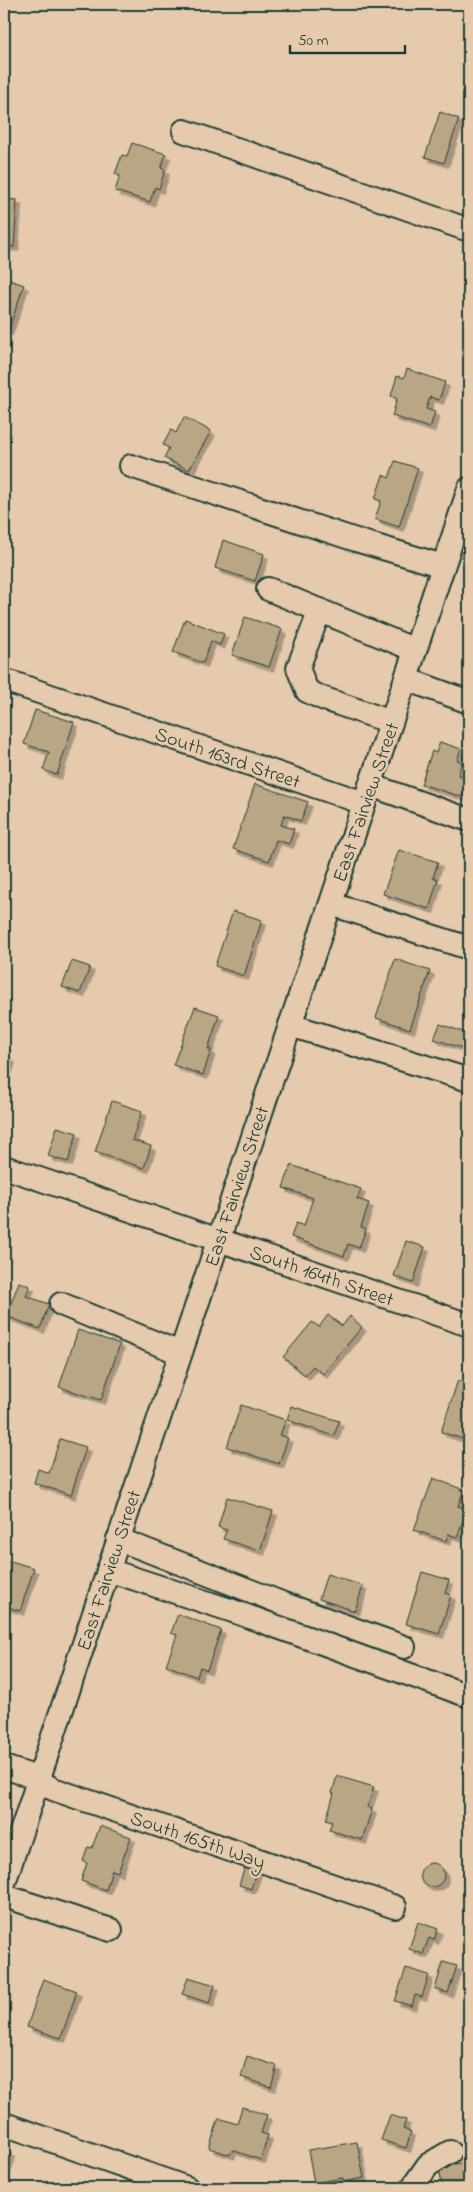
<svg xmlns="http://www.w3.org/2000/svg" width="473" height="2192" font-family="'Indie Flower',sans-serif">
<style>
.building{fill:#b9a684;stroke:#1f3d34;filter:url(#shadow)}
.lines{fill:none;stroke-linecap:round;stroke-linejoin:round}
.minor-casing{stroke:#1f3d34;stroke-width:26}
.minor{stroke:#e5caad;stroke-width:22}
.labels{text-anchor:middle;stroke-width:5;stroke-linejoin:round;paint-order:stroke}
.street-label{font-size:20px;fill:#1f3d34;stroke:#e5caad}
</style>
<defs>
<filter id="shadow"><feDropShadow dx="4.5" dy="4.5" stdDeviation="0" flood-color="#0004"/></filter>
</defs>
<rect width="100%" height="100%" fill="#e5caad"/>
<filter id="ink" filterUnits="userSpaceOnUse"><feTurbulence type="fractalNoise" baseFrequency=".02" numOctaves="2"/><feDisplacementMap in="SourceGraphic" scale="10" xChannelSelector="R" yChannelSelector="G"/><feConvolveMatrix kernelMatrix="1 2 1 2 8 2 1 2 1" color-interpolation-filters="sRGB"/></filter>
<g filter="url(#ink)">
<g class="building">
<path d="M 440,112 L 459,119 L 444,163 L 425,157 Z"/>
<path d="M 132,143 L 166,154 L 161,168 L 165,170 L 159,189 L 155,187 L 150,202 L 115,191 L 120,176 L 115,174 L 122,155 L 127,156 Z"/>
<path d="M 469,180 L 469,198 L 464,196 Z"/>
<path d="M 4,199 L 17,200 L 14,247 L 4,246 Z"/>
<path d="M 4,278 L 24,285 L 8,331 L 4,330 Z"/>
<path d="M 407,369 L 445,382 L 439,400 L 430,397 L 426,409 L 435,412 L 430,428 L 392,416 L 397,399 L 391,396 L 397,376 L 404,378 Z"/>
<path d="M 184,417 L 211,431 L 189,470 L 164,458 L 169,448 L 163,445 L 171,430 L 176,433 Z"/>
<path d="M 395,461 L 418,468 L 399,527 L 375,519 L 381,501 L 375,499 L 383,475 L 389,478 Z"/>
<path d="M 223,540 L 264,554 L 255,581 L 215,568 Z"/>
<path d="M 245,617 L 282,629 L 269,667 L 232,655 Z"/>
<path d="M 185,619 L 224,634 L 220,645 L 211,641 L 203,663 L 173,652 Z"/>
<path d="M 35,710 L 74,722 L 57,775 L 43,770 L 49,752 L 24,744 Z"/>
<path d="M 440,742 L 461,749 L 457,760 L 462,762 L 458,775 L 469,778 L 462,797 L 421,784 L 432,751 L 436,753 Z"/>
<path d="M 255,784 L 308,802 L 301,821 L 284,815 L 281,825 L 294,829 L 289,844 L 276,840 L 269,861 L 233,849 Z"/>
<path d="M 399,850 L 438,862 L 433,878 L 438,879 L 429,909 L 383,894 Z"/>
<path d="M 233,911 L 262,920 L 244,976 L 215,966 Z"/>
<path d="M 395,959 L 430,971 L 410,1029 L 376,1018 Z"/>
<path d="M 72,961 L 90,967 L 80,993 L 62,987 Z"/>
<path d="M 195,1007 L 219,1015 L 208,1049 L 211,1050 L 203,1075 L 173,1065 Z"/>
<path d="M 440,1024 L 469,1034 L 468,1050 L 434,1039 Z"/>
<path d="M 4,1055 L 11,1058 L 4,1080 Z"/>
<path d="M 112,1101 L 142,1111 L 132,1140 L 151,1146 L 144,1168 L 95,1152 Z"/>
<path d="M 57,1127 L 77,1133 L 68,1162 L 48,1156 Z"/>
<path d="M 291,1165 L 361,1189 L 357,1199 L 369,1203 L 361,1227 L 366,1229 L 359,1248 L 348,1244 L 344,1256 L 291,1237 L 296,1223 L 304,1226 L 313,1198 L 283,1188 Z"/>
<path d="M 406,1241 L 425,1247 L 413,1283 L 394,1276 Z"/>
<path d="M 19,1282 L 30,1286 L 26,1296 L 49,1304 L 40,1329 L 6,1316 Z"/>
<path d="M 328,1315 L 342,1326 L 350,1316 L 362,1327 L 323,1374 L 313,1366 L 305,1375 L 283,1357 L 312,1322 L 319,1327 Z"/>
<path d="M 78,1330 L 120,1344 L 101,1400 L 59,1387 Z"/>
<path d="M 458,1380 L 469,1384 L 469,1441 L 441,1432 Z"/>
<path d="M 241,1405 L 286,1420 L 280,1435 L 288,1438 L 279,1464 L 227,1447 Z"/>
<path d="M 291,1406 L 339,1421 L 334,1436 L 287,1420 Z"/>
<path d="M 60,1439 L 86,1447 L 71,1495 L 34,1483 L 38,1469 L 49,1473 Z"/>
<path d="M 433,1478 L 464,1490 L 458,1506 L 467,1509 L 457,1537 L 448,1534 L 446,1541 L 414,1530 Z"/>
<path d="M 227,1497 L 273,1511 L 260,1551 L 223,1539 L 227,1530 L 218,1527 Z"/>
<path d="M 4,1559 L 34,1568 L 20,1611 L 4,1606 Z"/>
<path d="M 422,1572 L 449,1580 L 445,1593 L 451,1595 L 439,1634 L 406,1624 Z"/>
<path d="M 327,1574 L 363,1586 L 355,1611 L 319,1599 Z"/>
<path d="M 178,1614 L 221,1630 L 207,1670 L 200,1667 L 197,1677 L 166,1665 L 177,1635 L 171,1633 Z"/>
<path d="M 469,1752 L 469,1776 L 462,1773 Z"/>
<path d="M 337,1776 L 374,1787 L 367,1807 L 372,1809 L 362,1840 L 329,1830 L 332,1822 L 326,1820 L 334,1794 L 332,1793 Z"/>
<path d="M 100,1826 L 131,1837 L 118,1872 L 112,1870 L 106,1890 L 81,1881 L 87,1863 L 83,1861 L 88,1847 L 92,1848 Z"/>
<path d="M 247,1861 L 259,1865 L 251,1889 L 239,1885 Z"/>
<circle cx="432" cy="1875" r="12"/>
<path d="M 418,1922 L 438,1929 L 434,1940 L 429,1938 L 423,1954 L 409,1949 Z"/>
<path d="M 443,1962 L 457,1966 L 448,1993 L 435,1989 Z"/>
<path d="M 406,1968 L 429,1975 L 422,1997 L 415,1995 L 412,2006 L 395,2001 Z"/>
<path d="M 188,1977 L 215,1985 L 209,2003 L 182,1994 Z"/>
<path d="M 43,1979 L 77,1991 L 61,2038 L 27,2027 Z"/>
<path d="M 247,2056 L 277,2066 L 271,2087 L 241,2077 Z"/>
<path d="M 242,2107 L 267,2115 L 261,2133 L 268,2135 L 261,2160 L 232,2150 L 230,2155 L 209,2148 L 219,2118 L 237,2124 Z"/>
<path d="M 390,2115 L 406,2120 L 403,2129 L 411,2132 L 406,2148 L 381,2140 Z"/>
<path d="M 357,2142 L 364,2178 L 343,2182 L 343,2178 L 314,2183 L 308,2150 Z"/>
<path d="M 4,2150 L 11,2153 L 4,2174 Z"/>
<path d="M 469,2162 L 469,2188 L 442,2188 L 439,2166 Z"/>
</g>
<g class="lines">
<defs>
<g id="minor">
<path d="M 184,131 L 469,230"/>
<path d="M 131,466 L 356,540 L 443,566"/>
<path d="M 268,589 L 415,650"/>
<path d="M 320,610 L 298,668 L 307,691 L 322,698 L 391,722"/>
<path d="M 406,679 L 469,702"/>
<path d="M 4,680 L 364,803"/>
<path d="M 370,785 L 469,820"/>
<path d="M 331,904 L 469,948"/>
<path d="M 290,1025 L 469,1080"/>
<path d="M 4,1167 L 469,1325"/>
<path d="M 61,1304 L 180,1353"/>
<path d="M 118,1539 L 284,1604 L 404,1647"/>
<path d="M 108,1570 L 233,1611 L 469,1696"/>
<path d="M 4,1767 L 28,1775 L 53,1789 L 395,1907"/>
<path d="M 4,1883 L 469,489"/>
<path d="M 4,1896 L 111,1930"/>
<path d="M 4,2124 L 187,2188"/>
<path d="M 412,2188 L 428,2165 L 450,2152"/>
</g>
</defs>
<use href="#minor" class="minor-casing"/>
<use href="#minor" class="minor"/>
</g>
</g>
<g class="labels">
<g class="street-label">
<text transform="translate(228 757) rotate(19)" y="7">South 163rd Street</text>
<text transform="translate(365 802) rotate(-71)" y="7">East Fairview Street</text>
<text transform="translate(236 1186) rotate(-72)" y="7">East Fairview Street</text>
<text transform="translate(322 1275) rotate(19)" y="7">South 164th Street</text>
<text transform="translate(108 1570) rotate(-72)" y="7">East Fairview Street</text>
<text transform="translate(198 1839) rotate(19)" y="7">South 165th Way</text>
</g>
</g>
<rect width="473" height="2192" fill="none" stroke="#e5caad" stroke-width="20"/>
<rect x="10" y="10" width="453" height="2172" fill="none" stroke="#1f3d34" stroke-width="2" filter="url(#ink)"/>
<path d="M290 45v8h115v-8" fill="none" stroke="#1f3d34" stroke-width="2.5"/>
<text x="298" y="45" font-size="15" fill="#1f3d34" stroke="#e5caad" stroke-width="4" paint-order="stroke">50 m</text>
</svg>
